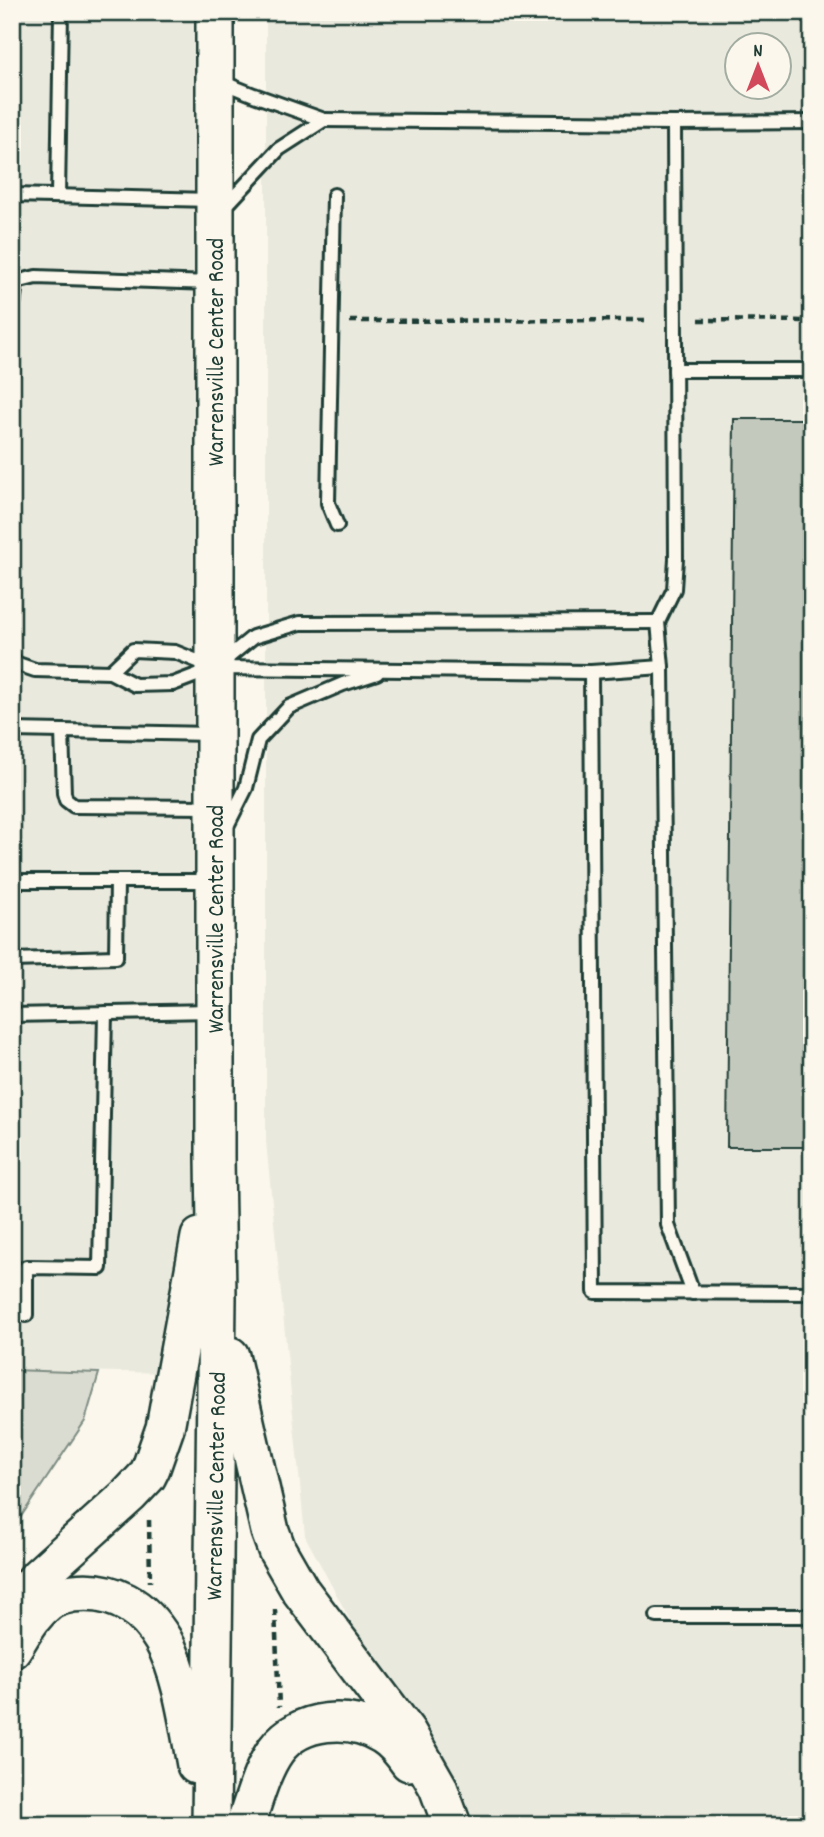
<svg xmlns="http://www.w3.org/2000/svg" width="824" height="1837" font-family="Dekko,sans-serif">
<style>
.built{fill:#eae9de;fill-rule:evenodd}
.green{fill:#dbdcd1;stroke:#7d8c82;stroke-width:2}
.building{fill:#c4c9be;stroke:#1f3d34;stroke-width:2}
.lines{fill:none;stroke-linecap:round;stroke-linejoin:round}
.lane-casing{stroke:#1f3d34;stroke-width:18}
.primary-casing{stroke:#1f3d34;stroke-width:42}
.path{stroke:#1f3d34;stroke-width:4.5;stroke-dasharray:7 5;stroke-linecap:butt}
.lane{stroke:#fbf7ec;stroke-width:12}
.primary{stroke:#fbf7ec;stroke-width:37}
.labels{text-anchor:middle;stroke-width:5;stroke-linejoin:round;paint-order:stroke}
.street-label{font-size:24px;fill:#1f3d34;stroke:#fbf7ec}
</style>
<rect width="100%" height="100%" fill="#fbf7ec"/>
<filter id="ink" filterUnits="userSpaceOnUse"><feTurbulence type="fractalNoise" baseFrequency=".0143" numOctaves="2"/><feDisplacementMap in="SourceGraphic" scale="14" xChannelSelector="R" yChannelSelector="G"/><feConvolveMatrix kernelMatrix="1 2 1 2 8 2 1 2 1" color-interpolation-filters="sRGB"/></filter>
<g filter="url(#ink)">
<g class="built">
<path d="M 12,12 L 212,12 L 215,1157 L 175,1373 L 12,1370 Z"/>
<path d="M 266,12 L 812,12 L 812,1825 L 460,1825 L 305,1536 L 266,1142 ZM 736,46 L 778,46 L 778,88 L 736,88 Z"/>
</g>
<path class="green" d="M 12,1370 L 99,1373 L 85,1421 L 12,1530 Z"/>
<path class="building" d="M 734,419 L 812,419 L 812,1147 L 727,1147 Z"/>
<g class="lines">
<defs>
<g id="lane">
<path d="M 219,81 L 254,95 L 324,120 L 279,149 L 222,210"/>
<path d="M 324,120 L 674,123 L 676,559 L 674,589 L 658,622 L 662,667 L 668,1225 L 693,1293"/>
<path d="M 674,123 L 812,122"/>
<path d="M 12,195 L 211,200"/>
<path d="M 334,195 L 328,503 L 337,525"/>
<path d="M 58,196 L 61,12"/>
<path d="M 675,370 L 812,370"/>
<path d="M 12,372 L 13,305 L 16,282 L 36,277 L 211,283"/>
<path d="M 12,657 L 15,663 L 35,670 L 110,672 L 135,685 L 173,684 L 215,668 L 253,637 L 300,623 L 658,622"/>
<path d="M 110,672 L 133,650 L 175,652 L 215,668 L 591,672 L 662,667"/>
<path d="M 591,672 L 595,1292 L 812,1293"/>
<path d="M 12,730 L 211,734"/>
<path d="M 62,731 L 64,793 L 66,800 L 74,806 L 211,807"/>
<path d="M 226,828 L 246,788 L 258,740 L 289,707 L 343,684 L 377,673"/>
<path d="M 12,881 L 211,881"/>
<path d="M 12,960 L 116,957 L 117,881"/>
<path d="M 12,1015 L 211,1011"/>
<path d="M 26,1315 L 26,1267 L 100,1268 L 105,1013"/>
<path d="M 657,1616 L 812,1616"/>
</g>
<g id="primary">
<path d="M 230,1356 L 270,1531 L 277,1550 L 300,1590 L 406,1731 L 438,1787 L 452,1825"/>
<path d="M 12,1611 L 38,1577 L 129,1495 L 147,1476 L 151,1468 L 165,1428 L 200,1237"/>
<path d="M 12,1649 C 23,1632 32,1614 48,1602 C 56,1596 64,1595 73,1593 C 112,1588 143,1606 163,1640 C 182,1673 189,1727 196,1765"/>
<path d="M 211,1825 L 217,1297 L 215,1157 L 215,12"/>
<path d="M 245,1825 C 254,1801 261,1771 276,1750 C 299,1718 351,1714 383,1735 C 393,1741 402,1752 409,1762"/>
</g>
</defs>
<use href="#lane" class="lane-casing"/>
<use href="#primary" class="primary-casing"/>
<g class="path">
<path d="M 699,320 L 812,321"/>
<path d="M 350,321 L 647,320"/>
<path d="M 149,1520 L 150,1582"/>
<path d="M 275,1610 L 279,1707"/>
</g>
<use href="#lane" class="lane"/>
<use href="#primary" class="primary"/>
</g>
</g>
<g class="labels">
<g class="street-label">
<text transform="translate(215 352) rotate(-90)" y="8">Warrensville Center Road</text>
<text transform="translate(215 919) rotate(-90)" y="8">Warrensville Center Road</text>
<text transform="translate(215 1486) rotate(-89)" y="8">Warrensville Center Road</text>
</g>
</g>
<rect width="824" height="1837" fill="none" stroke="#fbf7ec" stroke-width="42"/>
<rect x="21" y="21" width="782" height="1795" fill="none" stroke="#1f3d34" stroke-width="2.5" filter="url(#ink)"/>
<g transform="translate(758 66)"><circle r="33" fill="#fbf7ec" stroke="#a3ada2" stroke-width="2"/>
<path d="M0-5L12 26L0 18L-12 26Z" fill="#d1495b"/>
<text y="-10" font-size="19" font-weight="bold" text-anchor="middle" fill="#1f3d34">N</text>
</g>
</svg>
